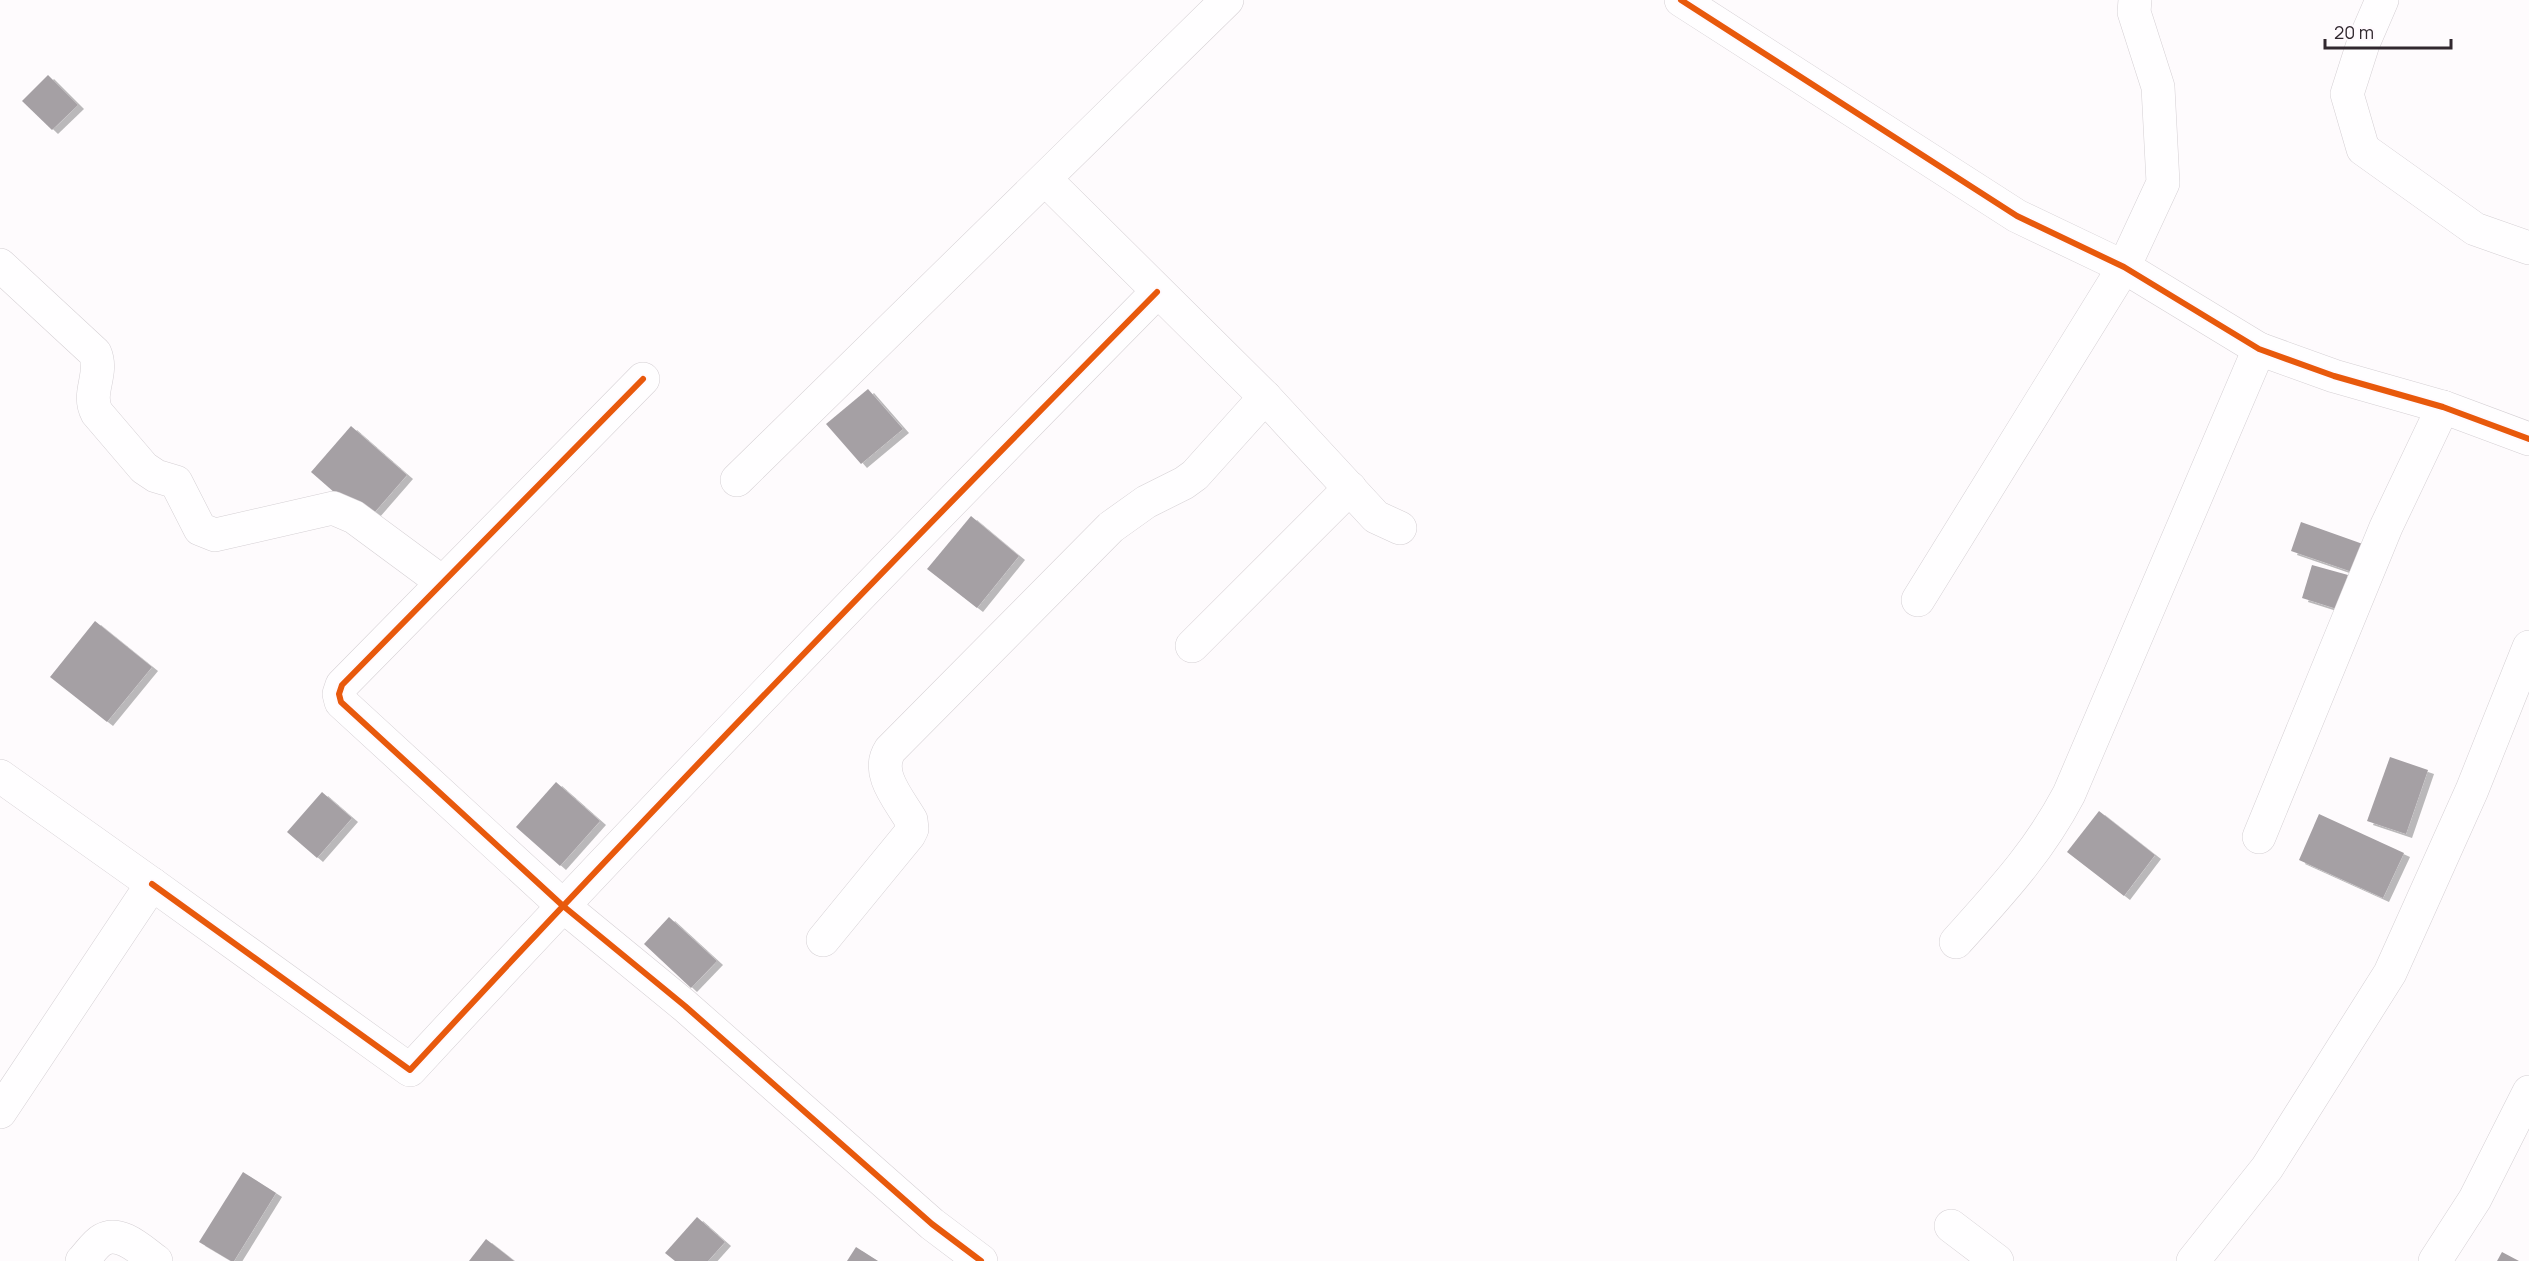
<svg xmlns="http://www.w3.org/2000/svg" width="2529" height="1261" font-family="Manrope,sans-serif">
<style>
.building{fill:#a5a0a4;filter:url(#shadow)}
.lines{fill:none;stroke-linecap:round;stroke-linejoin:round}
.minor-casing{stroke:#d5d0d4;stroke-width:34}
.minor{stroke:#fffeff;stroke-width:33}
.cycleway-casing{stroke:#fffafe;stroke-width:10}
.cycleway{stroke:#e8590c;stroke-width:6}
</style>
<defs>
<filter id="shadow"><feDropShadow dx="6" dy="4" stdDeviation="0" flood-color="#0004"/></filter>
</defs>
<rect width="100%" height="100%" fill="#fefbfd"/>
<g class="building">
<path d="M 48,75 L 78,105 L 52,130 L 22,101 Z"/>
<path d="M 868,389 L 903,429 L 861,464 L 826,424 Z"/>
<path d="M 351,426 L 407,475 L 367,521 L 311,472 Z"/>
<path d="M 971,516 L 1019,556 L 977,608 L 927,569 Z"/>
<path d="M 2301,522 L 2374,548 L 2364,576 L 2291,551 Z"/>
<path d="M 2312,565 L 2348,575 L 2337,609 L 2302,598 Z"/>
<path d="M 95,621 L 152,667 L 107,722 L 50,677 Z"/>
<path d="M 2390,757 L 2428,770 L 2406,834 L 2367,821 Z"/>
<path d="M 556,782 L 600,821 L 560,866 L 516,827 Z"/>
<path d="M 322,792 L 352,818 L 317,858 L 287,832 Z"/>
<path d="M 2099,811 L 2155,855 L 2124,896 L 2067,852 Z"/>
<path d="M 2319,814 L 2404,853 L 2383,898 L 2299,860 Z"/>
<path d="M 669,917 L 717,961 L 691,988 L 644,944 Z"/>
<path d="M 243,1172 L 276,1193 L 234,1261 L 231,1261 L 199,1242 Z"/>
<path d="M 697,1217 L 725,1242 L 708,1261 L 675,1261 L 665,1253 Z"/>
<path d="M 486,1239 L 514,1261 L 469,1261 Z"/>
<path d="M 856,1247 L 878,1261 L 847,1261 Z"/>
<path d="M 2502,1252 L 2519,1261 L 2497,1261 Z"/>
</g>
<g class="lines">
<defs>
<g id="minor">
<path d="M 1681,0 L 2017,216 L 2124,267 L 2259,349 L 2334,376 L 2443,407 L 2529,439"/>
<path d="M 2382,0 L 2363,44 L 2347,94 L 2363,149 L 2475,229 L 2529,248"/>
<path d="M 1045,179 L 1265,397 L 1376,517 L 1400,528"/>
<path d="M 0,265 L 95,353 C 104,374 86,393 97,413 L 144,468 L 156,476 L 176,482 L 200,529 L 215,535 L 333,508 L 354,517 L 442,582"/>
<path d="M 643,379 L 342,685 L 339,694 L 341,702 L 562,905 L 685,1006 L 932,1224 L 981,1261"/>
<path d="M 737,480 L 1227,0"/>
<path d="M 1918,600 L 2124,267 L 2163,183 L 2158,87 L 2134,12 L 2135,0"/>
<path d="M 1192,646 L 1350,488"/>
<path d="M 0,776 L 152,884 L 0,1112"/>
<path d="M 2259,837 L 2386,527 L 2443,407"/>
<path d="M 152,884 L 410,1070 C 654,806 905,548 1157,292"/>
<path d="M 823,940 L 909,835 L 912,829 L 911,820 C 899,799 875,773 890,750 L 1111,527 L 1146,502 L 1184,483 L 1195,475 L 1265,397"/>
<path d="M 1956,942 C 2000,893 2038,853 2069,794 L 2259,349"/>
<path d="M 1951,1226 L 1997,1261"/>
<path d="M 82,1261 C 88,1255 95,1244 102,1240 C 120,1229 142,1251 156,1261"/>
<path d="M 2193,1261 L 2267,1168 L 2390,973 L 2472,790 L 2529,647"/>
<path d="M 2435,1261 L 2475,1199 L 2529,1092"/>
</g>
</defs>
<use href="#minor" class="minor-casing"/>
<use href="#minor" class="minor"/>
<defs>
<g id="cycleway">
<path d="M 1681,0 L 2017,216 L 2124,267 L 2259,349 L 2334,376 L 2443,407 L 2529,439"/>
<path d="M 643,379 L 342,685 L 339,694 L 341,702 L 562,905 L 685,1006 L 932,1224 L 981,1261"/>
<path d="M 152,884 L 410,1070 C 654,806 905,548 1157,292"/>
</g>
</defs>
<use href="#cycleway" class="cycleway-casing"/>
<use href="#cycleway" class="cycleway"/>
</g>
<path d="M2325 39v9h126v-9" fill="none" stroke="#31282f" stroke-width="3"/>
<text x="2334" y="39" font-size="18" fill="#31282f" stroke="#fffafe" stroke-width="4.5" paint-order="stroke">20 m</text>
</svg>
